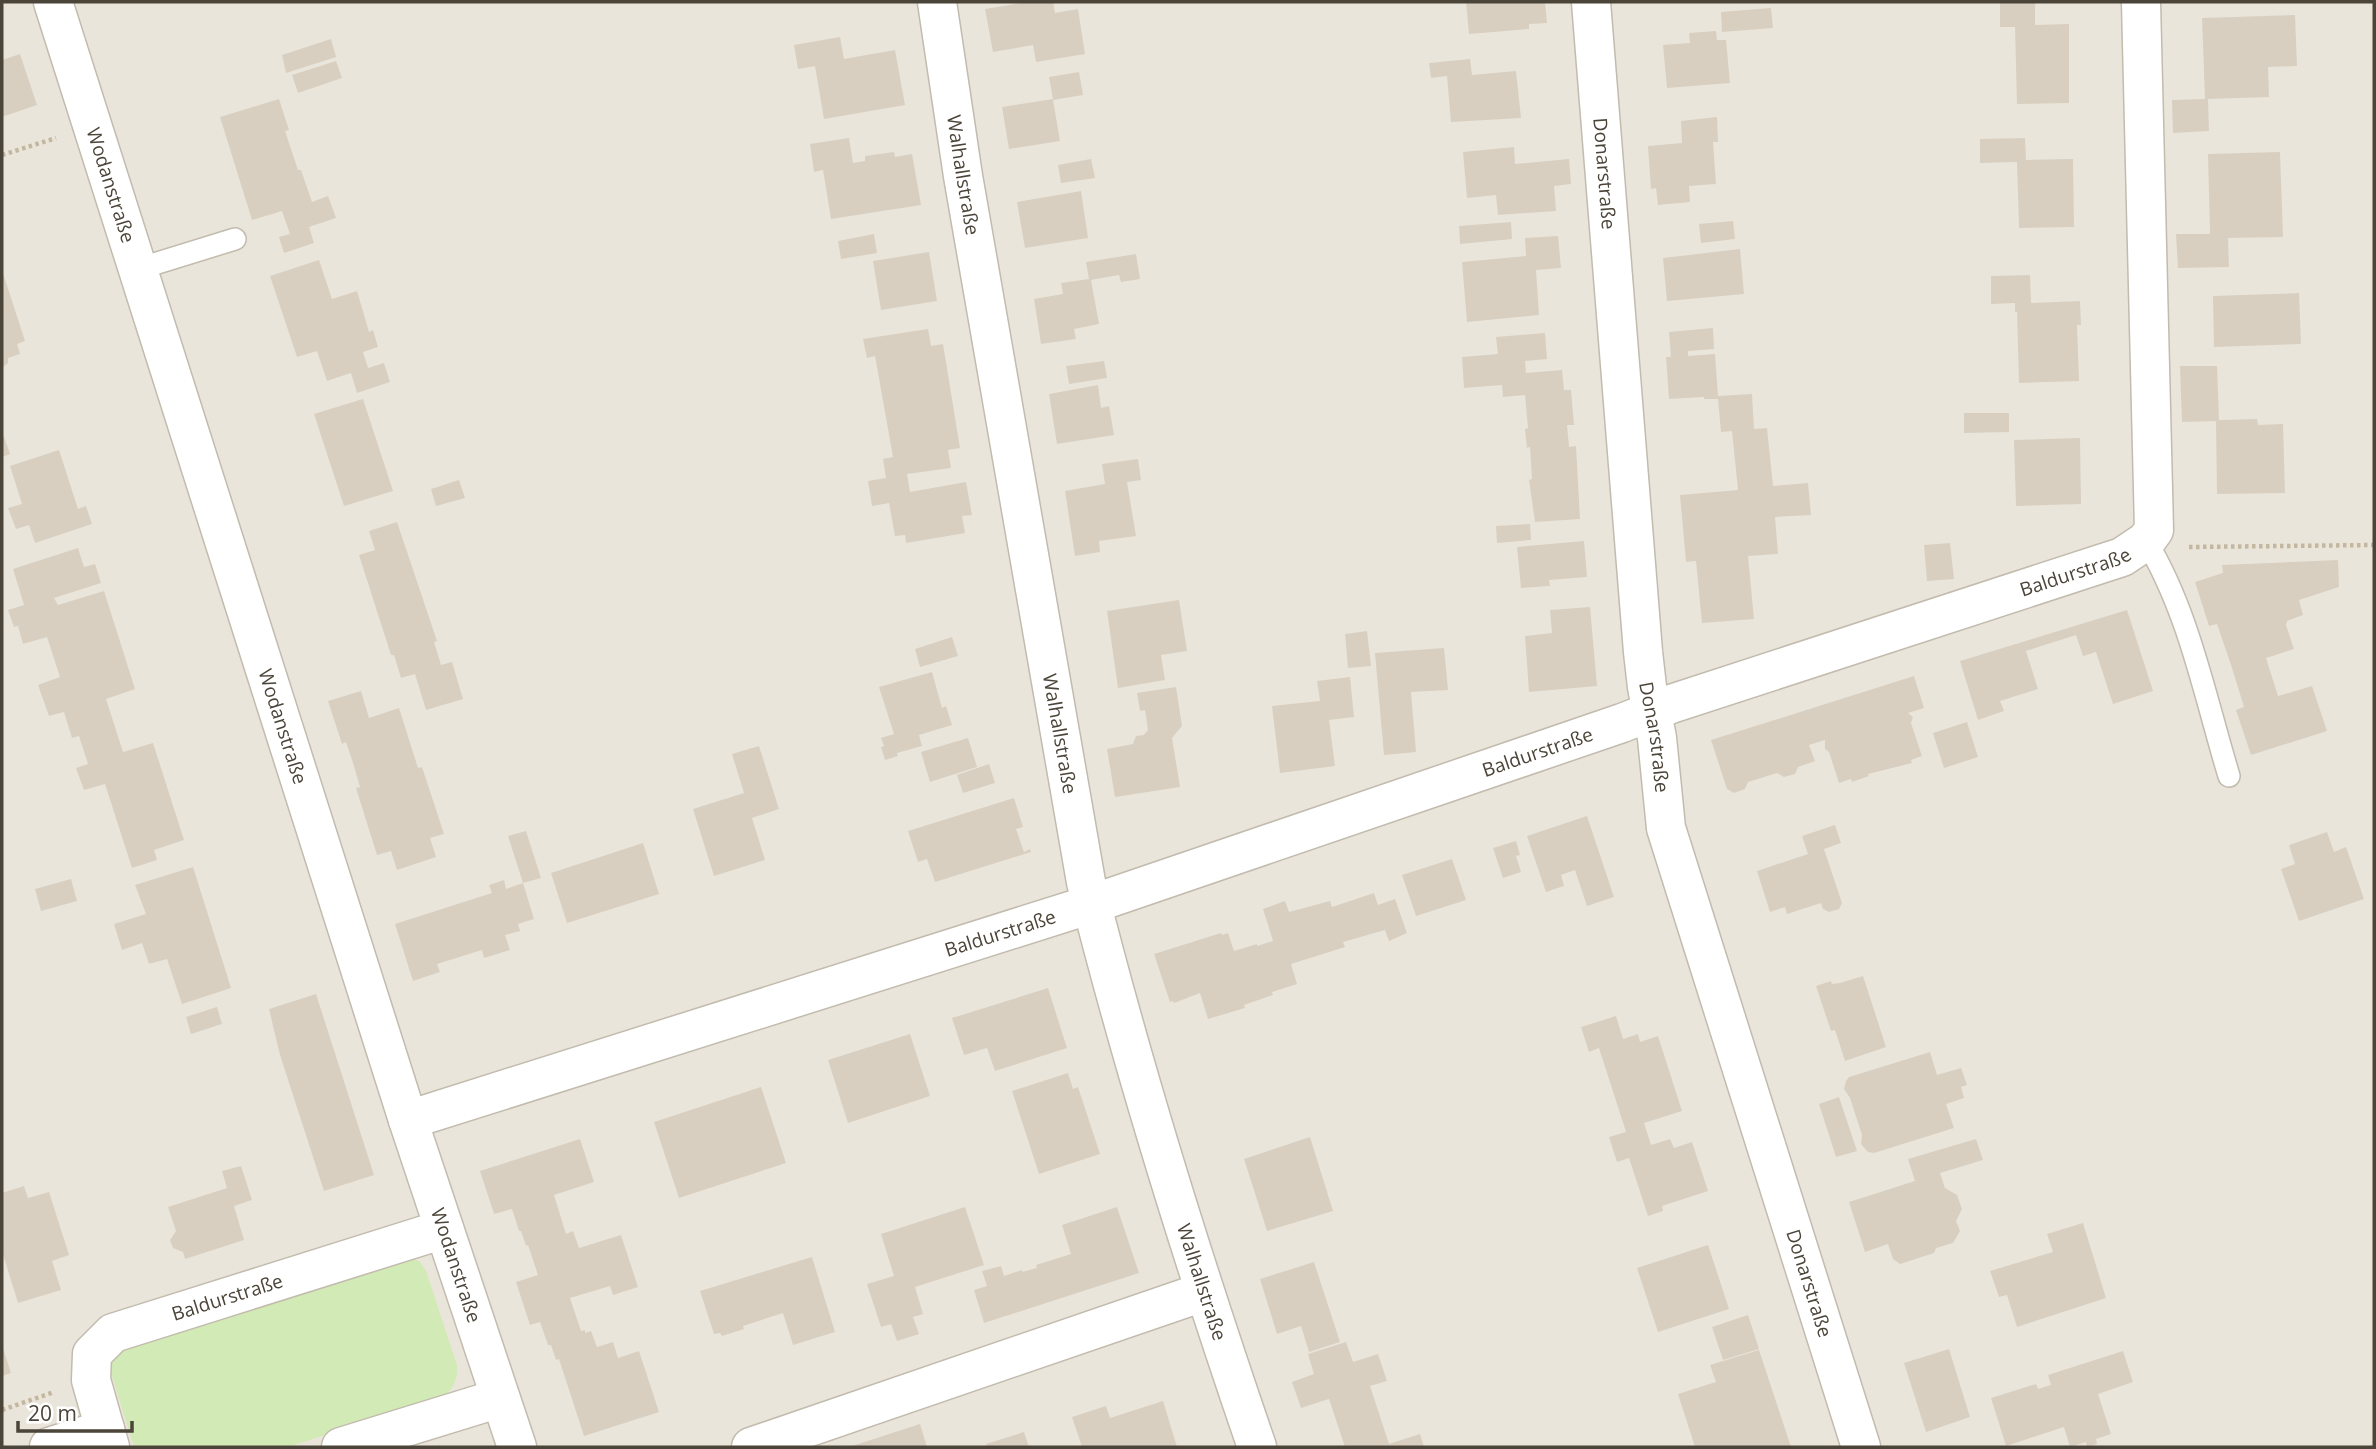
<svg xmlns="http://www.w3.org/2000/svg" width="2376" height="1449" font-family="'Open Sans',sans-serif">
<style>
.residential{fill:#eae5da}
.green{fill:#d2eab5}
.building{fill:#d8cfc1}
.lines{fill:none;stroke-linecap:round;stroke-linejoin:round}
.service-casing{stroke:#c2bbae;stroke-width:24}
.minor-casing{stroke:#c2bbae;stroke-width:41}
.path{stroke:#c4b79f;stroke-width:4.5;stroke-dasharray:3.5 3.5;stroke-linecap:butt}
.service{stroke:#fff;stroke-width:21}
.minor{stroke:#fff;stroke-width:38}
.labels{text-anchor:middle;stroke-width:5;stroke-linejoin:round;paint-order:stroke}
.street-label{font-size:19px;fill:#4b4439;stroke:#fff}
</style>
<rect width="100%" height="100%" fill="#f6f3ec"/>
<rect class="residential" x="2" y="2" width="2372" height="1445"/>
<path class="green" d="M 411,1257 L 420,1262 L 426,1271 L 457,1365 C 458,1380 454,1387 444,1397 L 288,1447 L 134,1447 L 111,1373 L 110,1362 L 116,1351 Z"/>
<g class="building">
<path d="M 1027,2 L 1053,2 L 1055,13 L 1078,9 L 1085,54 L 1036,62 L 1033,45 L 993,52 L 985,9 Z"/>
<path d="M 1466,2 L 1545,2 L 1547,23 L 1529,24 L 1529,29 L 1469,34 Z"/>
<path d="M 2000,2 L 2035,2 L 2035,25 L 2069,24 L 2069,103 L 2017,104 L 2015,27 L 2000,27 Z"/>
<path d="M 1771,8 L 1773,28 L 1722,32 L 1721,12 Z"/>
<path d="M 2295,15 L 2297,66 L 2268,67 L 2269,97 L 2208,99 L 2209,131 L 2173,133 L 2172,100 L 2205,99 L 2202,18 Z"/>
<path d="M 1716,31 L 1717,40 L 1726,40 L 1730,83 L 1667,88 L 1663,45 L 1690,43 L 1689,33 Z"/>
<path d="M 840,37 L 844,59 L 895,50 L 905,105 L 824,119 L 815,66 L 798,69 L 794,45 Z"/>
<path d="M 331,39 L 336,57 L 286,73 L 282,55 Z"/>
<path d="M 20,54 L 37,105 L 2,117 L 2,60 Z"/>
<path d="M 1470,59 L 1472,75 L 1516,71 L 1521,118 L 1451,122 L 1447,76 L 1431,78 L 1429,63 Z"/>
<path d="M 336,61 L 342,78 L 298,93 L 292,75 Z"/>
<path d="M 1079,72 L 1083,95 L 1053,100 L 1060,141 L 1009,149 L 1002,107 L 1053,99 L 1049,77 Z"/>
<path d="M 279,99 L 289,130 L 285,131 L 298,170 L 301,170 L 312,202 L 328,196 L 336,218 L 309,227 L 314,243 L 284,253 L 279,237 L 290,234 L 282,211 L 252,220 L 220,117 Z"/>
<path d="M 1717,117 L 1718,142 L 1713,142 L 1716,184 L 1689,186 L 1690,202 L 1658,205 L 1656,188 L 1651,189 L 1648,146 L 1682,143 L 1681,121 Z"/>
<path d="M 849,138 L 853,163 L 865,161 L 865,156 L 894,152 L 895,157 L 912,154 L 921,205 L 831,219 L 823,170 L 814,172 L 810,144 Z"/>
<path d="M 2025,138 L 2026,160 L 2073,159 L 2074,227 L 2019,228 L 2017,162 L 1980,163 L 1980,139 Z"/>
<path d="M 1514,147 L 1515,164 L 1569,159 L 1571,184 L 1554,186 L 1556,211 L 1498,215 L 1496,195 L 1467,198 L 1463,152 Z"/>
<path d="M 2280,152 L 2283,237 L 2228,238 L 2229,267 L 2178,268 L 2176,234 L 2210,234 L 2208,154 Z"/>
<path d="M 1091,159 L 1095,178 L 1061,183 L 1058,165 Z"/>
<path d="M 1081,191 L 1088,238 L 1025,248 L 1017,202 Z"/>
<path d="M 1733,221 L 1735,239 L 1701,243 L 1699,224 Z"/>
<path d="M 1511,222 L 1512,239 L 1460,244 L 1459,226 Z"/>
<path d="M 874,234 L 877,253 L 841,259 L 838,241 Z"/>
<path d="M 1558,236 L 1561,268 L 1536,270 L 1539,315 L 1467,322 L 1462,262 L 1526,256 L 1525,238 Z"/>
<path d="M 1740,249 L 1744,294 L 1667,301 L 1663,258 Z"/>
<path d="M 929,252 L 937,301 L 881,310 L 873,261 Z"/>
<path d="M 1136,254 L 1140,279 L 1121,282 L 1119,275 L 1091,280 L 1099,324 L 1074,329 L 1076,339 L 1041,344 L 1034,299 L 1063,294 L 1061,283 L 1089,279 L 1086,262 Z"/>
<path d="M 319,260 L 332,299 L 357,291 L 369,332 L 373,330 L 378,347 L 363,352 L 368,368 L 384,363 L 390,382 L 357,393 L 351,373 L 327,381 L 317,351 L 297,357 L 270,276 Z"/>
<path d="M 2,270 L 25,341 L 17,344 L 20,354 L 8,358 L 8,363 L 2,368 Z"/>
<path d="M 2030,275 L 2031,303 L 2080,301 L 2081,325 L 2077,325 L 2079,381 L 2019,383 L 2017,312 L 2015,312 L 2015,303 L 1991,304 L 1991,276 Z"/>
<path d="M 2299,293 L 2301,344 L 2214,347 L 2213,296 Z"/>
<path d="M 1713,328 L 1714,349 L 1688,351 L 1688,356 L 1715,354 L 1718,396 L 1752,394 L 1754,429 L 1767,428 L 1773,486 L 1808,483 L 1811,515 L 1775,517 L 1778,554 L 1748,556 L 1754,619 L 1702,623 L 1696,561 L 1686,562 L 1680,495 L 1738,490 L 1732,431 L 1721,432 L 1718,399 L 1704,399 L 1704,397 L 1669,399 L 1666,357 L 1671,357 L 1669,332 Z"/>
<path d="M 928,329 L 931,346 L 943,344 L 960,448 L 948,450 L 951,468 L 907,474 L 910,492 L 966,482 L 972,515 L 962,516 L 965,533 L 906,543 L 905,535 L 895,536 L 889,503 L 872,506 L 868,481 L 886,478 L 883,459 L 893,457 L 875,356 L 867,358 L 863,339 Z"/>
<path d="M 1545,333 L 1547,359 L 1525,361 L 1526,373 L 1562,370 L 1564,390 L 1571,390 L 1574,425 L 1567,425 L 1569,447 L 1576,446 L 1580,519 L 1535,522 L 1529,480 L 1532,479 L 1530,447 L 1527,448 L 1525,429 L 1528,428 L 1525,395 L 1503,397 L 1502,385 L 1464,388 L 1462,357 L 1498,354 L 1496,337 Z"/>
<path d="M 1104,361 L 1107,378 L 1069,384 L 1066,366 Z"/>
<path d="M 2180,366 L 2217,366 L 2219,420 L 2257,419 L 2258,425 L 2283,424 L 2285,493 L 2217,494 L 2216,421 L 2182,422 Z"/>
<path d="M 1098,385 L 1101,408 L 1109,406 L 1114,435 L 1057,444 L 1049,394 Z"/>
<path d="M 363,399 L 393,491 L 344,506 L 314,414 Z"/>
<path d="M 1964,413 L 2009,413 L 2009,432 L 1964,433 Z"/>
<path d="M 2,431 L 10,454 L 2,457 Z"/>
<path d="M 2080,438 L 2081,504 L 2016,506 L 2014,440 Z"/>
<path d="M 59,450 L 78,509 L 86,506 L 92,524 L 35,543 L 29,525 L 16,529 L 8,508 L 22,504 L 10,466 Z"/>
<path d="M 1138,459 L 1141,480 L 1127,482 L 1136,536 L 1099,541 L 1100,552 L 1075,556 L 1065,491 L 1105,484 L 1102,464 Z"/>
<path d="M 459,480 L 465,498 L 436,506 L 431,489 Z"/>
<path d="M 397,522 L 437,641 L 434,642 L 441,665 L 452,662 L 463,699 L 426,710 L 415,674 L 401,678 L 394,655 L 391,655 L 359,555 L 375,550 L 369,531 Z"/>
<path d="M 1530,524 L 1531,540 L 1497,543 L 1496,526 Z"/>
<path d="M 1584,541 L 1587,577 L 1549,580 L 1550,586 L 1521,588 L 1517,547 Z"/>
<path d="M 1950,543 L 1954,579 L 1927,581 L 1924,545 Z"/>
<path d="M 78,548 L 84,567 L 95,564 L 101,583 L 54,598 L 58,605 L 104,591 L 135,689 L 106,699 L 123,752 L 153,743 L 184,840 L 154,850 L 157,860 L 132,868 L 105,784 L 84,790 L 76,768 L 88,764 L 79,736 L 72,738 L 64,712 L 49,716 L 38,685 L 60,677 L 47,637 L 23,644 L 18,626 L 14,627 L 8,610 L 24,605 L 13,569 Z"/>
<path d="M 2338,560 L 2339,587 L 2299,600 L 2303,615 L 2287,621 L 2286,625 L 2294,649 L 2266,658 L 2278,696 L 2312,686 L 2327,731 L 2251,755 L 2236,710 L 2244,707 L 2232,668 L 2217,624 L 2209,626 L 2195,582 L 2223,573 L 2222,565 Z"/>
<path d="M 1179,600 L 1187,651 L 1161,655 L 1165,680 L 1118,688 L 1107,611 Z"/>
<path d="M 1590,607 L 1597,686 L 1529,692 L 1525,636 L 1552,633 L 1550,610 Z"/>
<path d="M 2127,610 L 2153,691 L 2113,704 L 2096,652 L 2083,656 L 2076,635 L 2026,651 L 2038,689 L 2000,701 L 2004,711 L 1978,720 L 1960,661 Z"/>
<path d="M 1367,631 L 1371,666 L 1348,668 L 1345,634 Z"/>
<path d="M 952,637 L 958,656 L 920,667 L 915,649 Z"/>
<path d="M 1444,648 L 1448,690 L 1411,692 L 1416,752 L 1384,755 L 1375,653 Z"/>
<path d="M 932,672 L 942,708 L 946,706 L 952,725 L 919,735 L 922,746 L 897,753 L 898,756 L 885,760 L 881,747 L 884,746 L 881,738 L 894,734 L 879,687 Z"/>
<path d="M 1914,676 L 1924,708 L 1908,713 L 1913,717 L 1911,723 L 1922,756 L 1911,760 L 1912,763 L 1868,774 L 1869,776 L 1852,782 L 1851,779 L 1839,783 L 1829,752 L 1825,749 L 1825,740 L 1809,745 L 1815,761 L 1798,767 L 1795,774 L 1784,777 L 1777,773 L 1748,782 L 1745,789 L 1734,793 L 1727,789 L 1711,740 Z"/>
<path d="M 1350,677 L 1354,717 L 1329,720 L 1335,766 L 1280,773 L 1272,706 L 1320,701 L 1317,681 Z"/>
<path d="M 1176,687 L 1182,726 L 1172,738 L 1180,787 L 1115,797 L 1107,749 L 1133,744 L 1136,736 L 1144,735 L 1148,730 L 1145,710 L 1140,711 L 1137,693 Z"/>
<path d="M 361,691 L 369,718 L 399,708 L 418,768 L 422,767 L 444,834 L 430,838 L 436,857 L 397,870 L 391,851 L 377,855 L 356,788 L 360,787 L 353,763 L 346,742 L 342,744 L 328,701 Z"/>
<path d="M 1967,722 L 1978,757 L 1944,768 L 1933,733 Z"/>
<path d="M 968,738 L 977,767 L 930,782 L 921,752 Z"/>
<path d="M 759,746 L 779,809 L 752,818 L 765,860 L 714,876 L 693,809 L 744,793 L 732,754 Z"/>
<path d="M 989,764 L 995,783 L 963,793 L 957,775 Z"/>
<path d="M 1014,798 L 1023,827 L 1016,829 L 1024,852 L 1030,849 L 1031,852 L 935,882 L 927,859 L 918,862 L 908,831 Z"/>
<path d="M 1587,816 L 1614,897 L 1587,906 L 1575,870 L 1561,875 L 1564,886 L 1546,892 L 1527,836 Z"/>
<path d="M 1835,825 L 1841,843 L 1824,849 L 1842,903 L 1839,909 L 1829,912 L 1823,909 L 1821,903 L 1787,914 L 1785,907 L 1770,912 L 1757,871 L 1808,854 L 1802,836 Z"/>
<path d="M 526,831 L 541,878 L 523,883 L 508,836 Z"/>
<path d="M 2327,832 L 2334,852 L 2346,847 L 2364,899 L 2299,921 L 2281,869 L 2295,864 L 2289,845 Z"/>
<path d="M 1516,841 L 1520,855 L 1516,856 L 1521,872 L 1503,878 L 1493,848 Z"/>
<path d="M 643,843 L 659,894 L 567,923 L 551,873 Z"/>
<path d="M 1452,859 L 1466,900 L 1416,916 L 1402,875 Z"/>
<path d="M 193,867 L 231,988 L 182,1004 L 167,959 L 149,964 L 142,943 L 122,950 L 114,924 L 146,914 L 135,885 Z"/>
<path d="M 71,879 L 77,901 L 41,911 L 35,889 Z"/>
<path d="M 504,880 L 506,889 L 523,883 L 534,919 L 518,924 L 520,931 L 505,935 L 510,950 L 484,958 L 482,950 L 437,964 L 440,972 L 413,981 L 395,924 L 492,893 L 489,885 Z"/>
<path d="M 1374,893 L 1378,905 L 1395,899 L 1407,933 L 1389,941 L 1385,930 L 1343,942 L 1345,947 L 1291,964 L 1297,984 L 1272,992 L 1273,995 L 1244,1005 L 1245,1008 L 1208,1019 L 1200,993 L 1174,1003 L 1173,1001 L 1170,1002 L 1154,954 L 1221,933 L 1222,935 L 1228,933 L 1234,951 L 1257,944 L 1257,946 L 1273,941 L 1263,909 L 1285,901 L 1289,912 L 1330,901 L 1332,907 Z"/>
<path d="M 1863,976 L 1886,1047 L 1845,1061 L 1835,1030 L 1831,1031 L 1816,986 L 1831,981 L 1832,984 L 1840,983 Z"/>
<path d="M 1048,988 L 1067,1048 L 995,1071 L 987,1048 L 964,1055 L 952,1018 Z"/>
<path d="M 316,994 L 374,1175 L 324,1191 L 280,1055 L 269,1009 Z"/>
<path d="M 217,1007 L 222,1024 L 191,1034 L 186,1017 Z"/>
<path d="M 1616,1016 L 1623,1039 L 1638,1034 L 1640,1042 L 1658,1036 L 1682,1111 L 1644,1123 L 1651,1145 L 1670,1139 L 1674,1148 L 1692,1142 L 1708,1191 L 1662,1206 L 1663,1211 L 1648,1216 L 1629,1158 L 1617,1162 L 1609,1137 L 1626,1132 L 1599,1048 L 1589,1052 L 1581,1027 Z"/>
<path d="M 910,1034 L 930,1096 L 848,1123 L 828,1060 Z"/>
<path d="M 1930,1052 L 1937,1075 L 1961,1068 L 1967,1085 L 1961,1087 L 1964,1098 L 1946,1104 L 1954,1128 L 1874,1153 L 1868,1152 L 1861,1144 L 1862,1135 L 1850,1098 L 1844,1089 L 1846,1081 L 1849,1077 Z"/>
<path d="M 1068,1073 L 1073,1089 L 1078,1087 L 1100,1154 L 1039,1174 L 1012,1091 Z"/>
<path d="M 761,1087 L 786,1163 L 679,1198 L 654,1122 Z"/>
<path d="M 1839,1097 L 1857,1151 L 1836,1157 L 1819,1104 Z"/>
<path d="M 1310,1137 L 1333,1211 L 1267,1231 L 1244,1159 Z"/>
<path d="M 580,1139 L 594,1182 L 554,1195 L 566,1234 L 573,1231 L 579,1248 L 621,1235 L 638,1287 L 613,1295 L 610,1286 L 570,1298 L 581,1331 L 585,1330 L 585,1333 L 591,1331 L 597,1347 L 613,1342 L 618,1358 L 639,1351 L 659,1412 L 584,1436 L 559,1359 L 556,1360 L 551,1345 L 548,1345 L 540,1322 L 530,1325 L 516,1282 L 538,1275 L 528,1245 L 526,1246 L 521,1231 L 519,1231 L 512,1209 L 494,1214 L 480,1171 Z"/>
<path d="M 1976,1139 L 1983,1160 L 1940,1173 L 1945,1188 L 1957,1195 L 1962,1209 L 1956,1221 L 1960,1231 L 1953,1243 L 1936,1248 L 1934,1253 L 1900,1264 L 1893,1259 L 1888,1244 L 1865,1252 L 1849,1202 L 1915,1181 L 1908,1159 Z"/>
<path d="M 241,1166 L 252,1200 L 234,1206 L 244,1240 L 185,1259 L 183,1252 L 173,1248 L 170,1240 L 176,1231 L 168,1207 L 227,1188 L 222,1171 Z"/>
<path d="M 24,1186 L 28,1198 L 49,1192 L 69,1255 L 52,1261 L 61,1290 L 18,1303 L 2,1251 L 2,1193 Z"/>
<path d="M 965,1207 L 984,1265 L 915,1287 L 923,1314 L 913,1317 L 919,1334 L 897,1341 L 891,1324 L 881,1327 L 867,1284 L 894,1276 L 881,1234 Z"/>
<path d="M 1117,1207 L 1139,1273 L 984,1323 L 974,1290 L 987,1286 L 982,1271 L 1001,1266 L 1004,1276 L 1022,1270 L 1022,1272 L 1037,1268 L 1036,1265 L 1071,1254 L 1062,1225 Z"/>
<path d="M 2083,1223 L 2106,1298 L 2017,1327 L 2007,1295 L 1999,1297 L 1990,1271 L 2053,1252 L 2047,1234 Z"/>
<path d="M 1708,1245 L 1729,1309 L 1658,1332 L 1637,1268 Z"/>
<path d="M 812,1257 L 835,1332 L 793,1345 L 783,1313 L 743,1326 L 744,1329 L 722,1336 L 720,1333 L 714,1334 L 700,1291 Z"/>
<path d="M 1314,1262 L 1340,1342 L 1309,1352 L 1301,1326 L 1277,1334 L 1260,1279 Z"/>
<path d="M 1748,1315 L 1759,1349 L 1723,1360 L 1712,1327 Z"/>
<path d="M 1346,1342 L 1353,1362 L 1378,1354 L 1387,1381 L 1370,1386 L 1389,1444 L 1420,1434 L 1424,1447 L 1345,1447 L 1329,1399 L 1301,1408 L 1292,1382 L 1314,1374 L 1308,1354 Z"/>
<path d="M 2,1345 L 11,1373 L 2,1376 Z"/>
<path d="M 1949,1349 L 1970,1417 L 1926,1432 L 1904,1363 Z"/>
<path d="M 1759,1350 L 1791,1447 L 1695,1447 L 1678,1394 L 1716,1382 L 1710,1365 Z"/>
<path d="M 2123,1351 L 2133,1382 L 2098,1394 L 2111,1434 L 2096,1439 L 2097,1444 L 2087,1447 L 2086,1442 L 2070,1447 L 2064,1427 L 2006,1446 L 1991,1398 L 2036,1384 L 2038,1389 L 2051,1385 L 2048,1375 Z"/>
<path d="M 1163,1401 L 1177,1447 L 1082,1447 L 1072,1417 L 1106,1406 L 1110,1418 Z"/>
<path d="M 920,1424 L 927,1447 L 849,1447 Z"/>
<path d="M 1024,1432 L 1029,1447 L 987,1447 L 986,1444 Z"/>
</g>
<g class="lines">
<defs>
<g id="service">
<path d="M 138,269 L 235,239"/>
<path d="M 2146,541 C 2189,612 2205,697 2229,776"/>
</g>
<g id="minor">
<path id="s1" d="M 53,2 L 408,1120 L 517,1447"/>
<path id="s2" d="M 937,2 L 963,176 L 1086,882 C 1134,1073 1193,1261 1257,1447"/>
<path id="s3" d="M 1591,2 L 1643,652 L 1647,687 L 1657,738 L 1666,828 L 1861,1447"/>
<path id="s4" d="M 408,1120 L 1092,904 L 1622,723 L 1671,704 L 2122,557 L 2146,541 L 2154,530 L 2141,2"/>
<path d="M 49,1447 L 105,1429"/>
<path id="s5" d="M 110,1447 L 91,1380 L 92,1354 L 113,1333 L 444,1229"/>
<path d="M 341,1447 L 500,1398"/>
<path d="M 751,1447 L 1203,1292"/>
</g>
</defs>
<use href="#service" class="service-casing"/>
<use href="#minor" class="minor-casing"/>
<g class="path">
<path d="M 2,155 L 56,138"/>
<path d="M 2189,547 L 2374,545"/>
<path d="M 2,1410 L 54,1392"/>
</g>
<use href="#service" class="service"/>
<use href="#minor" class="minor"/>
</g>
<g class="labels">
<g class="street-label">
<text dy="7" stroke="none"><textPath href="#s2" startOffset="175">Walhallstraße</textPath></text>
<text dy="7" stroke="none"><textPath href="#s3" startOffset="172">Donarstraße</textPath></text>
<text dy="7" stroke="none"><textPath href="#s1" startOffset="192">Wodanstraße</textPath></text>
<text dy="7" stroke="none"><textPath href="#s4" startOffset="1755">Baldurstraße</textPath></text>
<text dy="7" stroke="none"><textPath href="#s1" startOffset="760">Wodanstraße</textPath></text>
<text dy="7" stroke="none"><textPath href="#s2" startOffset="742">Walhallstraße</textPath></text>
<text dy="7" stroke="none"><textPath href="#s3" startOffset="738">Donarstraße</textPath></text>
<text dy="7" stroke="none"><textPath href="#s4" startOffset="1188">Baldurstraße</textPath></text>
<text dy="7" stroke="none"><textPath href="#s4" startOffset="621">Baldurstraße</textPath></text>
<text dy="7" stroke="none"><textPath href="#s1" startOffset="1326">Wodanstraße</textPath></text>
<text dy="7" stroke="none"><textPath href="#s2" startOffset="1309">Walhallstraße</textPath></text>
<text dy="7" stroke="none"><textPath href="#s3" startOffset="1307">Donarstraße</textPath></text>
<text dy="7" stroke="none"><textPath href="#s5" startOffset="245">Baldurstraße</textPath></text>
</g>
</g>
<rect width="2376" height="1449" fill="none" stroke="#4b4439" stroke-width="7"/>
<path d="M18 1421v10h114v-10" fill="none" stroke="#4b4439" stroke-width="3.5"/>
<text x="28" y="1421" font-size="21" fill="#4b4439" stroke="#ffffff" stroke-width="5" paint-order="stroke">20 m</text>
</svg>
